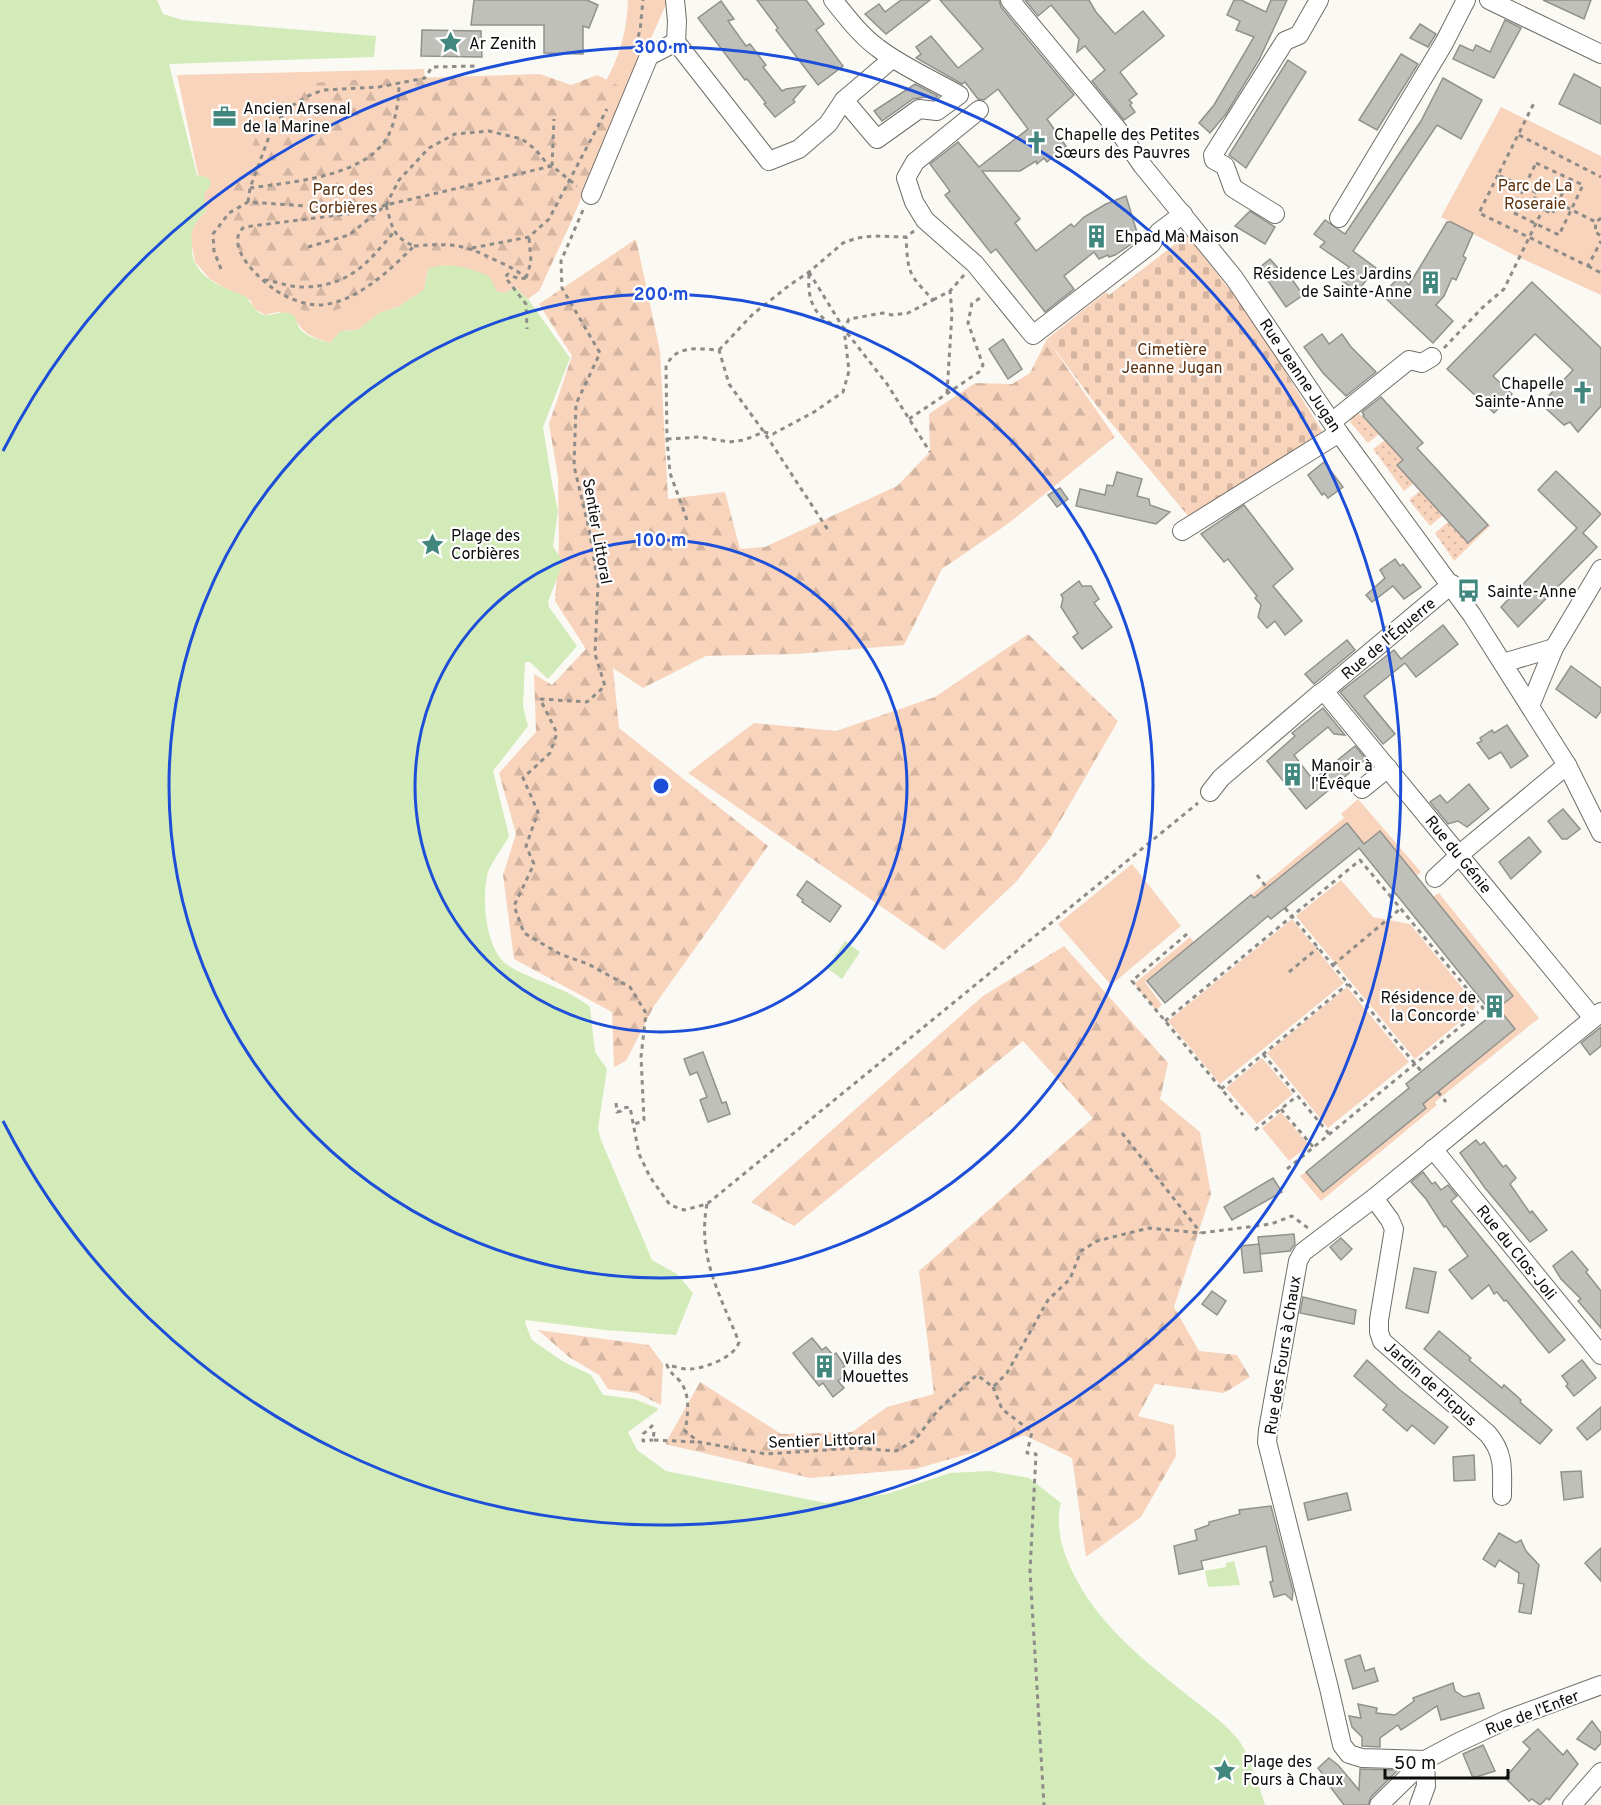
<svg xmlns="http://www.w3.org/2000/svg" width="1601" height="1805" font-family="Overpass,sans-serif">
<style>
.green{fill:#f8d4bd}
.forest{fill:url(#forest-firs)}
.cemetery{fill:url(#cemetery-stones)}
.garden{fill:url(#garden-dots)}
.water{fill:#d3eab9}
.building{fill:#c0c0ba;stroke:#91928c;stroke-width:1.5}
.lines{fill:none;stroke-linecap:round;stroke-linejoin:round}
.minor-casing{stroke:#706e68;stroke-width:20}
.path{stroke:#8d8c88;stroke-width:3;stroke-dasharray:4.5 4.5;stroke-linecap:butt}
.minor{stroke:#fff;stroke-width:18}
.ring{fill:none;stroke:#1d4ed8;stroke-width:3}
.labels{text-anchor:middle;stroke-width:4.5;stroke-linejoin:round;paint-order:stroke}
.poi-label{font-size:16px;fill:#0c0c0a;stroke:#fff;text-anchor:start}
.park-label{font-size:16px;fill:#5c300c;stroke:#fff}
.street-label{font-size:16px;fill:#0c0c0a;stroke:#fff}
.centre{fill:#1d4ed8;stroke:#fff;stroke-width:3}
.ring-label{font-size:18px;text-anchor:middle;font-weight:bold;fill:#1d4ed8;stroke:#fff;stroke-width:4.5;stroke-linejoin:round;paint-order:stroke}
</style>
<defs>
<pattern id="forest-firs" width="22" height="20" patternUnits="userSpaceOnUse" patternTransform="scale(1.5)"><rect width="22" height="20" fill="#f8d4bd"/><path d="M5 1l3.5 6h-7zM16 11l3.5 6h-7z" fill="#d3b5a1"/></pattern>
<pattern id="cemetery-stones" width="16" height="16" patternUnits="userSpaceOnUse" patternTransform="scale(1.5)"><rect width="16" height="16" fill="#f8d4bd"/><path d="M2 7V4a2 2 0 0 1 4 0v3zM10 15v-3a2 2 0 0 1 4 0v3z" fill="#d3b5a1"/></pattern>
<pattern id="garden-dots" width="8" height="8" patternUnits="userSpaceOnUse" patternTransform="scale(1.5)"><rect width="8" height="8" fill="#f8d4bd"/><path d="M2 2h.1M6 6h.1" fill="none" stroke="#d3b5a1" stroke-width="1.8" stroke-linecap="round"/></pattern>
</defs>
<rect width="100%" height="100%" fill="#fbf9f3"/>
<g class="green">
<path d="M 628,0 L 668,0 L 539,291 L 528,299 L 515,287 L 506,293 L 497,292 L 428,269 L 424,290 L 398,307 L 379,313 L 358,330 L 341,331 L 330,343 C 311,336 303,335 293,315 L 278,312 L 265,315 L 253,308 L 251,301 L 242,295 L 234,294 L 210,279 L 195,262 L 190,235 L 199,217 L 206,212 L 177,75 L 424,69 L 425,78 L 400,78 L 602,87 C 619,61 627,31 628,0 Z"/>
<path d="M 1501,107 L 1601,156 L 1601,295 L 1512,254 L 1441,217 Z"/>
<path d="M 1358,799 L 1421,872 L 1416,876 L 1379,831 L 1364,844 L 1254,898 L 1251,895 L 1344,818 L 1341,814 Z"/>
<path d="M 1132,864 L 1181,926 L 1111,985 L 1058,924 Z"/>
<path d="M 1341,880 L 1373,917 L 1410,924 L 1474,1002 L 1475,1006 L 1473,1011 L 1415,1059 L 1296,916 Z"/>
<path d="M 1439,893 L 1539,1018 L 1435,1102 L 1437,1105 L 1321,1201 L 1300,1176 L 1306,1172 L 1323,1192 L 1426,1108 L 1423,1104 L 1515,1029 L 1498,1008 L 1513,996 L 1437,903 L 1433,897 Z"/>
<path d="M 1292,919 L 1344,983 L 1220,1084 L 1168,1021 Z"/>
<path d="M 1190,937 L 1194,942 L 1145,982 L 1162,1005 L 1156,1010 L 1134,984 Z"/>
<path d="M 1347,987 L 1409,1062 L 1328,1128 L 1267,1053 Z"/>
<path d="M 1262,1058 L 1293,1094 L 1257,1124 L 1226,1088 Z"/>
<path d="M 1281,1112 L 1309,1145 L 1289,1161 L 1262,1128 Z"/>
</g>
<g class="forest">
<path d="M 540,74 L 571,85 L 597,75 L 627,90 L 572,220 L 539,291 L 514,272 L 471,252 L 416,251 L 381,291 L 332,312 L 313,315 L 274,296 L 260,285 L 250,271 L 229,231 L 234,217 L 233,190 L 259,130 L 279,105 L 313,83 L 349,80 Z"/>
<path d="M 636,239 L 660,351 L 668,499 L 725,492 L 740,549 L 765,547 L 897,486 L 930,452 L 929,414 L 975,383 L 1012,384 L 1030,373 L 1047,339 L 1115,437 L 1009,523 L 942,569 L 904,645 L 796,654 L 706,656 L 643,688 L 613,668 L 619,728 L 768,846 L 654,1006 L 626,1061 L 614,1067 L 612,1012 L 514,959 L 503,875 L 516,834 L 499,773 L 536,732 L 534,674 L 552,685 L 586,649 L 555,601 L 559,546 L 558,477 L 549,424 L 572,356 L 539,304 Z"/>
<path d="M 1028,634 L 1118,721 L 1049,840 L 1016,882 L 944,950 L 688,773 L 754,723 L 836,731 L 935,697 Z"/>
<path d="M 1064,946 L 1168,1063 L 1160,1099 L 1200,1132 L 1211,1194 L 1174,1307 L 1199,1351 L 1237,1355 L 1250,1377 L 1224,1393 L 1155,1384 L 1138,1416 L 1174,1425 L 1176,1456 L 1141,1517 L 1086,1557 L 1072,1458 L 1024,1435 L 993,1447 L 915,1469 L 810,1478 L 665,1444 L 700,1382 L 781,1434 L 852,1432 L 887,1407 L 934,1394 L 919,1271 L 1093,1118 L 1023,1041 L 794,1226 L 751,1202 L 983,996 Z"/>
<path d="M 538,1330 L 649,1345 L 663,1364 L 661,1405 L 637,1393 L 608,1389 L 599,1375 L 569,1357 Z"/>
</g>
<path class="cemetery" d="M 1187,235 L 1252,318 L 1322,431 L 1319,437 L 1189,517 L 1097,406 L 1047,339 L 1106,292 L 1109,295 Z"/>
<g class="garden">
<path d="M 1357,411 L 1379,434 L 1368,443 L 1350,422 L 1352,416 Z"/>
<path d="M 1385,440 L 1403,460 L 1397,465 L 1414,483 L 1404,491 L 1373,449 Z"/>
<path d="M 1421,490 L 1443,515 L 1430,526 L 1409,500 Z"/>
<path d="M 1449,521 L 1469,542 L 1488,525 L 1491,525 L 1454,561 L 1435,533 Z"/>
</g>
<g class="water">
<path d="M 0,0 L 157,0 L 163,14 L 182,20 L 376,36 L 374,57 L 169,64 L 197,175 L 209,178 L 211,185 L 204,194 L 206,212 C 196,220 189,231 192,244 C 192,250 192,258 195,263 C 204,281 228,290 245,296 C 251,302 255,314 265,315 C 274,316 285,308 294,316 C 297,319 297,325 300,329 C 306,337 321,340 330,343 L 341,331 L 358,330 L 379,313 L 398,307 L 424,290 L 428,269 C 447,261 472,268 490,277 L 497,292 L 506,293 L 515,287 L 528,299 L 570,358 L 543,427 L 552,483 L 558,511 L 553,546 L 563,562 L 548,602 L 549,607 L 577,646 L 548,679 L 530,662 L 525,662 L 523,706 L 528,726 L 493,771 L 509,836 C 504,846 489,865 487,876 C 482,900 485,951 509,966 C 535,982 566,987 590,1007 L 595,1052 L 607,1069 L 598,1128 L 601,1140 L 652,1260 L 677,1274 L 693,1293 L 676,1335 L 605,1330 L 526,1320 L 525,1323 L 532,1340 L 562,1361 L 591,1375 L 603,1395 L 634,1399 L 657,1408 L 658,1410 L 628,1432 L 637,1450 L 666,1471 L 826,1503 L 887,1494 L 950,1473 L 990,1471 L 1029,1478 L 1061,1503 C 1056,1520 1060,1541 1066,1557 C 1088,1614 1134,1653 1181,1690 C 1200,1706 1221,1719 1237,1738 C 1248,1751 1260,1788 1265,1805 L 0,1805 Z"/>
<path d="M 845,941 L 860,952 L 842,979 L 827,968 Z"/>
<path d="M 1234,1561 L 1240,1585 L 1208,1587 L 1205,1571 L 1226,1567 L 1226,1563 Z"/>
</g>
<g class="building">
<path d="M 474,0 L 587,0 L 598,5 L 589,28 L 583,26 L 583,54 L 544,53 L 544,25 L 471,25 Z"/>
<path d="M 757,0 L 806,0 L 824,24 L 816,30 L 843,66 L 818,85 L 776,30 L 778,28 Z"/>
<path d="M 901,0 L 930,0 L 886,34 L 865,14 L 879,4 L 885,12 Z"/>
<path d="M 940,0 L 999,0 L 1001,7 L 1074,95 L 1047,119 L 1066,146 L 1047,162 L 1044,158 L 1037,164 L 1036,161 L 1020,171 L 982,171 L 1020,219 L 1015,223 L 1036,251 L 1071,224 L 1074,227 L 1084,217 L 1106,204 L 1126,196 L 1139,239 L 1115,255 L 1109,257 L 1108,255 L 1099,259 L 1094,252 L 1064,276 L 1074,289 L 1045,312 L 996,249 L 991,253 L 945,195 L 950,191 L 930,164 L 958,142 L 979,167 L 1028,129 L 998,89 L 984,100 L 978,99 L 965,82 L 962,84 L 916,58 L 921,54 L 916,47 L 931,36 L 958,68 L 983,49 Z"/>
<path d="M 1025,0 L 1089,0 L 1096,12 L 1115,34 L 1143,11 L 1164,36 L 1120,72 L 1137,94 L 1129,100 L 1132,103 L 1130,105 L 1135,112 L 1124,120 L 1092,81 L 1105,70 L 1085,46 L 1077,52 L 1079,39 L 1051,5 L 1038,16 Z"/>
<path d="M 1234,0 L 1241,0 L 1266,12 L 1271,0 L 1287,0 L 1259,60 L 1226,114 L 1210,133 L 1199,123 L 1214,105 L 1254,37 L 1236,30 L 1240,21 L 1227,15 Z"/>
<path d="M 1543,0 L 1591,0 L 1584,19 Z"/>
<path d="M 721,1 L 734,19 L 728,21 L 746,46 L 750,44 L 766,65 L 763,67 L 782,91 L 786,89 L 805,86 L 793,100 L 795,102 L 775,117 L 764,104 L 766,103 L 747,79 L 745,80 L 698,18 Z"/>
<path d="M 1505,20 L 1521,28 L 1494,78 L 1453,59 L 1460,45 L 1473,51 L 1476,45 L 1490,52 Z"/>
<path d="M 1420,24 L 1436,34 L 1428,47 L 1410,38 Z"/>
<path d="M 422,30 L 481,31 L 482,57 L 421,56 Z"/>
<path d="M 1401,54 L 1418,64 L 1377,130 L 1359,120 Z"/>
<path d="M 1288,60 L 1306,72 L 1246,168 L 1229,155 Z"/>
<path d="M 1574,74 L 1601,88 L 1601,124 L 1559,104 Z"/>
<path d="M 1443,78 L 1482,100 L 1461,139 L 1437,125 L 1353,251 L 1376,268 L 1357,292 L 1340,279 L 1349,267 L 1320,247 L 1325,242 L 1314,234 L 1325,220 L 1345,234 L 1421,121 Z"/>
<path d="M 915,84 L 938,96 L 934,99 L 925,97 L 913,99 L 882,121 L 874,111 Z"/>
<path d="M 1250,211 L 1275,227 L 1265,244 L 1235,226 Z"/>
<path d="M 1447,222 L 1451,222 L 1473,233 L 1463,256 L 1466,258 L 1456,280 L 1452,278 L 1444,296 L 1436,305 L 1453,321 L 1433,343 L 1382,295 L 1400,276 L 1409,285 Z"/>
<path d="M 1270,259 L 1286,277 L 1289,275 L 1303,295 L 1286,307 L 1259,268 Z"/>
<path d="M 1532,282 L 1601,348 L 1601,406 L 1578,432 L 1570,422 L 1564,425 L 1541,404 L 1573,370 L 1535,334 L 1493,376 L 1512,394 L 1494,413 L 1447,369 Z"/>
<path d="M 1322,334 L 1329,344 L 1342,334 L 1351,347 L 1376,372 L 1346,396 L 1323,373 L 1304,347 Z"/>
<path d="M 1003,339 L 1022,369 L 1008,379 L 989,349 Z"/>
<path d="M 1381,397 L 1423,443 L 1417,448 L 1488,525 L 1468,543 L 1397,465 L 1403,460 L 1363,416 L 1364,415 L 1362,412 Z"/>
<path d="M 1324,462 L 1343,487 L 1328,498 L 1324,493 L 1322,495 L 1308,475 Z"/>
<path d="M 1556,471 L 1601,514 L 1583,533 L 1597,547 L 1518,627 L 1501,607 L 1577,528 L 1538,490 Z"/>
<path d="M 1117,472 L 1142,479 L 1137,496 L 1149,499 L 1150,505 L 1170,512 L 1156,524 L 1076,506 L 1080,489 L 1105,495 L 1107,485 L 1113,486 Z"/>
<path d="M 1060,488 L 1068,499 L 1057,507 L 1048,495 Z"/>
<path d="M 1244,505 L 1293,569 L 1273,586 L 1302,621 L 1285,635 L 1275,621 L 1267,628 L 1258,617 L 1261,605 L 1255,598 L 1257,596 L 1228,559 L 1224,562 L 1201,534 Z"/>
<path d="M 1395,559 L 1400,566 L 1403,564 L 1421,587 L 1404,599 L 1393,586 L 1372,602 L 1366,595 L 1385,578 L 1380,570 Z"/>
<path d="M 1079,581 L 1082,586 L 1091,586 L 1099,599 L 1094,603 L 1112,627 L 1082,649 L 1073,637 L 1078,633 L 1061,607 L 1063,598 L 1061,595 Z"/>
<path d="M 1443,625 L 1458,644 L 1416,677 L 1405,663 L 1364,696 L 1395,734 L 1383,744 L 1340,692 L 1394,650 L 1401,659 Z"/>
<path d="M 1347,640 L 1355,650 L 1314,684 L 1305,674 Z"/>
<path d="M 1571,666 L 1601,688 L 1601,711 L 1596,718 L 1556,689 Z"/>
<path d="M 1323,708 L 1345,735 L 1334,734 L 1328,727 L 1294,755 L 1313,780 L 1355,746 L 1366,759 L 1306,809 L 1267,761 L 1295,736 L 1292,733 Z"/>
<path d="M 1507,725 L 1528,756 L 1511,768 L 1501,752 L 1489,759 L 1477,743 L 1482,741 L 1480,738 L 1492,730 L 1494,733 Z"/>
<path d="M 1469,784 L 1489,809 L 1467,827 L 1458,821 L 1448,824 L 1430,802 L 1440,795 L 1447,803 Z"/>
<path d="M 1563,809 L 1580,829 L 1567,839 L 1562,839 L 1548,821 Z"/>
<path d="M 1347,823 L 1364,844 L 1380,831 L 1513,996 L 1492,1013 L 1359,848 L 1271,919 L 1268,916 L 1165,1003 L 1147,981 L 1251,895 L 1254,898 Z"/>
<path d="M 1529,837 L 1541,852 L 1511,879 L 1499,862 Z"/>
<path d="M 807,881 L 841,906 L 830,922 L 802,902 L 803,900 L 797,895 Z"/>
<path d="M 1499,1009 L 1515,1029 L 1423,1104 L 1426,1108 L 1323,1192 L 1306,1172 L 1409,1088 L 1406,1084 Z"/>
<path d="M 1601,1027 L 1601,1046 L 1590,1055 L 1581,1043 Z"/>
<path d="M 703,1052 L 722,1103 L 726,1102 L 730,1114 L 708,1122 L 700,1100 L 707,1097 L 697,1072 L 690,1075 L 684,1059 Z"/>
<path d="M 1476,1140 L 1480,1145 L 1484,1142 L 1503,1167 L 1506,1165 L 1516,1178 L 1510,1184 L 1530,1213 L 1532,1211 L 1547,1230 L 1530,1242 L 1485,1188 L 1460,1153 Z"/>
<path d="M 1423,1172 L 1432,1184 L 1435,1182 L 1441,1190 L 1448,1185 L 1457,1196 L 1451,1201 L 1565,1340 L 1549,1353 L 1506,1300 L 1504,1301 L 1497,1292 L 1494,1294 L 1489,1285 L 1472,1299 L 1449,1270 L 1468,1256 L 1446,1226 L 1444,1227 L 1426,1199 L 1411,1182 Z"/>
<path d="M 1273,1178 L 1282,1192 L 1232,1220 L 1224,1207 Z"/>
<path d="M 1294,1234 L 1295,1244 L 1290,1251 L 1260,1254 L 1258,1237 Z"/>
<path d="M 1341,1238 L 1352,1249 L 1341,1260 L 1330,1247 Z"/>
<path d="M 1259,1244 L 1262,1271 L 1244,1273 L 1241,1246 Z"/>
<path d="M 1572,1251 L 1588,1270 L 1586,1272 L 1601,1291 L 1601,1328 L 1578,1301 L 1581,1299 L 1561,1279 L 1553,1266 Z"/>
<path d="M 1414,1268 L 1436,1272 L 1428,1313 L 1406,1308 Z"/>
<path d="M 1212,1291 L 1226,1301 L 1217,1315 L 1202,1304 Z"/>
<path d="M 1303,1297 L 1356,1310 L 1354,1324 L 1300,1313 Z"/>
<path d="M 1439,1331 L 1471,1358 L 1469,1360 L 1502,1388 L 1504,1385 L 1521,1400 L 1520,1402 L 1552,1430 L 1540,1444 L 1424,1349 Z"/>
<path d="M 812,1338 L 822,1350 L 826,1347 L 833,1355 L 836,1353 L 845,1366 L 843,1368 L 847,1373 L 838,1381 L 844,1388 L 833,1397 L 823,1383 L 819,1386 L 793,1353 Z"/>
<path d="M 1367,1360 L 1400,1390 L 1448,1427 L 1434,1444 L 1412,1425 L 1407,1431 L 1383,1410 L 1387,1405 L 1354,1376 Z"/>
<path d="M 1582,1360 L 1596,1378 L 1574,1396 L 1566,1386 L 1568,1384 L 1562,1376 Z"/>
<path d="M 1601,1407 L 1601,1429 L 1587,1440 L 1577,1428 Z"/>
<path d="M 1474,1455 L 1475,1480 L 1454,1481 L 1453,1457 Z"/>
<path d="M 1581,1471 L 1583,1497 L 1564,1500 L 1561,1472 Z"/>
<path d="M 1347,1493 L 1351,1510 L 1308,1520 L 1304,1503 Z"/>
<path d="M 1271,1506 L 1293,1591 L 1292,1600 L 1285,1594 L 1274,1597 L 1270,1582 L 1273,1581 L 1266,1546 L 1201,1561 L 1203,1569 L 1179,1574 L 1174,1546 L 1197,1540 L 1195,1530 L 1209,1525 L 1209,1522 L 1240,1514 L 1239,1510 Z"/>
<path d="M 1499,1533 L 1516,1543 L 1521,1540 L 1526,1551 L 1539,1565 L 1531,1614 L 1519,1612 L 1524,1584 L 1518,1583 L 1519,1573 L 1499,1560 L 1495,1567 L 1483,1559 Z"/>
<path d="M 1601,1548 L 1601,1581 L 1585,1563 Z"/>
<path d="M 1360,1655 L 1365,1671 L 1374,1668 L 1378,1681 L 1353,1689 L 1345,1660 Z"/>
<path d="M 1453,1683 L 1455,1691 L 1464,1697 L 1479,1693 L 1484,1708 L 1441,1720 L 1437,1706 L 1401,1730 L 1398,1725 L 1380,1738 L 1380,1747 L 1362,1746 L 1362,1737 L 1352,1727 L 1349,1716 L 1361,1718 L 1358,1704 L 1377,1708 L 1376,1713 L 1395,1715 L 1414,1701 L 1413,1698 Z"/>
<path d="M 1592,1721 L 1601,1733 L 1601,1743 L 1595,1750 L 1577,1739 Z"/>
<path d="M 1538,1729 L 1563,1755 L 1567,1750 L 1578,1764 L 1549,1800 L 1547,1798 L 1540,1805 L 1532,1799 L 1529,1801 L 1505,1778 L 1530,1749 L 1523,1742 Z"/>
<path d="M 1483,1745 L 1495,1771 L 1473,1778 L 1463,1754 Z"/>
<path d="M 1329,1758 L 1338,1765 L 1359,1790 L 1360,1769 L 1398,1770 L 1371,1797 L 1368,1805 L 1344,1805 L 1322,1776 L 1322,1773 L 1318,1768 Z"/>
</g>
<g class="lines">
<defs>
<g id="minor">
<path d="M 675,0 L 677,21 L 676,42"/>
<path d="M 833,0 C 847,17 860,35 878,48 C 901,66 933,80 959,95 L 937,111 L 919,109 L 877,139 L 844,100"/>
<path d="M 1010,0 L 1118,130 L 1142,165 L 1234,278 L 1339,433 L 1472,615 L 1567,765 L 1601,833"/>
<path d="M 1489,0 L 1601,54"/>
<path d="M 979,110 L 915,162 L 906,178 L 914,202 L 925,220 L 975,264 L 1033,335 L 1151,244 L 1159,232 L 1183,214"/>
<path d="M 591,195 L 649,56 L 676,42 L 769,161 L 799,149 L 828,124 L 844,100 L 892,59"/>
<path d="M 1275,214 L 1233,188 L 1225,166 L 1214,160 L 1213,155 L 1285,41 L 1299,35 L 1319,0"/>
<path d="M 1339,218 L 1444,43 L 1466,0"/>
<path d="M 1333,421 L 1409,360 L 1422,363 L 1432,357"/>
<path d="M 1182,531 L 1339,433"/>
<path d="M 1503,663 L 1554,648"/>
<path d="M 1324,691 L 1593,1018"/>
<path d="M 1530,706 L 1554,648 L 1601,569"/>
<path d="M 1362,789 L 1388,768"/>
<path d="M 1210,792 L 1221,778 L 1319,694 L 1324,691 L 1452,584"/>
<path d="M 1435,878 L 1466,849 L 1567,765"/>
<path d="M 1433,1149 L 1601,1355"/>
<path d="M 1374,1198 L 1390,1220 L 1394,1229 L 1379,1320 L 1379,1332 L 1382,1341 L 1488,1434 C 1505,1454 1502,1471 1502,1496"/>
<path d="M 1425,1760 L 1362,1758 L 1349,1754 L 1342,1745 L 1329,1688 L 1267,1442 L 1268,1430 L 1298,1261 L 1303,1252 L 1374,1198 L 1601,1012"/>
<path d="M 1379,1805 L 1425,1760 L 1457,1743 L 1506,1720 L 1601,1685"/>
<path d="M 1419,1805 L 1426,1786 L 1425,1760"/>
<path d="M 1572,1805 L 1601,1772"/>
</g>
</defs>
<use href="#minor" class="minor-casing"/>
<g class="path">
<path d="M 635,45 L 640,31 L 643,0"/>
<path d="M 1519,135 L 1601,177"/>
<path d="M 1536,163 L 1583,185 L 1559,235 L 1512,212 Z"/>
<path d="M 552,166 L 554,119"/>
<path d="M 1498,175 L 1479,213 L 1588,266 L 1601,241"/>
<path d="M 250,188 C 291,182 366,177 388,136 C 396,121 399,99 399,82"/>
<path d="M 1537,193 L 1542,182 L 1563,192 L 1552,214 L 1543,209"/>
<path d="M 248,202 L 250,188 L 273,126 L 290,107 L 308,96 L 323,90 L 379,87 L 425,78 L 432,67 L 478,66"/>
<path d="M 1558,203 L 1596,222"/>
<path d="M 386,205 L 363,212 L 244,227 C 223,245 259,279 274,289 C 286,298 307,306 322,305 C 358,301 390,270 414,246 C 392,237 392,226 386,205 L 552,166 L 577,186"/>
<path d="M 583,210 L 561,261 L 562,288 L 600,353 L 576,404 L 574,466 L 589,529 L 598,584 L 595,654 L 605,686 L 587,702 L 540,699 L 557,733 L 550,753 L 523,778 L 538,812 L 526,846 L 534,864 L 514,906 L 524,933 L 560,954 L 588,964 L 630,987 L 646,1013 L 641,1057 L 644,1120 L 633,1125"/>
<path d="M 1601,218 L 1596,222 L 1595,232 L 1601,236"/>
<path d="M 414,246 C 452,243 464,244 497,261 C 508,266 517,270 526,278"/>
<path d="M 308,247 L 349,235 L 386,205 L 399,180 L 429,148 L 455,134 L 489,131 L 522,139 L 535,149 L 550,167"/>
<path d="M 472,248 L 529,237 L 549,219 L 607,109"/>
<path d="M 1588,266 L 1601,273"/>
<path d="M 221,269 L 214,251 L 213,234 L 229,213 L 248,202 L 350,209 L 356,211"/>
<path d="M 809,272 L 844,329 L 887,384 L 930,452"/>
<path d="M 809,274 C 807,303 815,319 844,329"/>
<path d="M 526,278 L 519,279 L 508,274 L 505,277 L 526,304 L 527,329"/>
<path d="M 526,278 L 531,262 L 529,237"/>
<path d="M 264,280 C 276,281 289,287 301,287 C 348,287 366,265 394,232"/>
<path d="M 933,300 L 950,291 L 964,275"/>
<path d="M 1444,348 L 1482,308 L 1504,289 L 1543,209 L 1532,204 L 1537,193 L 1498,175 L 1535,101"/>
<path d="M 719,350 L 753,314 L 791,284 L 809,272 L 843,243 L 857,238 L 873,236 L 906,237 L 914,231"/>
<path d="M 947,393 L 952,313 L 950,291"/>
<path d="M 909,419 L 979,372 L 983,365 L 968,323 L 972,303 L 982,297"/>
<path d="M 667,439 L 700,437 L 729,442 L 744,440 L 764,432 L 773,434 L 814,412 L 843,392 L 849,371 L 844,329 L 849,319 L 883,313 L 892,315 L 908,313 L 933,300 C 908,273 908,274 906,237"/>
<path d="M 687,520 L 670,473 L 667,439 L 666,367 C 675,344 698,349 719,350 L 729,384 L 764,432 L 830,533"/>
<path d="M 1257,875 L 1267,888"/>
<path d="M 1285,908 L 1421,1071"/>
<path d="M 1187,934 L 1132,981 L 1243,1115"/>
<path d="M 1333,965 L 1400,909"/>
<path d="M 1289,972 L 1318,948"/>
<path d="M 1165,1021 L 1360,860 L 1391,897 L 1396,894"/>
<path d="M 1263,1054 L 1330,1135"/>
<path d="M 1221,1089 L 1348,984"/>
<path d="M 1438,1092 L 1446,1102"/>
<path d="M 616,1103 L 617,1112 L 621,1111 L 623,1108 L 630,1107 L 639,1154 L 650,1177 L 670,1205 L 684,1210 L 707,1204 L 1198,803"/>
<path d="M 1281,1109 L 1314,1148"/>
<path d="M 1255,1130 L 1297,1096"/>
<path d="M 1122,1133 L 1201,1233"/>
<path d="M 1287,1169 L 1483,1008 L 1391,897"/>
<path d="M 707,1204 C 697,1256 720,1295 739,1342 C 735,1357 706,1368 691,1369 C 684,1370 674,1366 667,1365 C 670,1373 673,1374 679,1380 C 691,1394 688,1414 685,1431 L 699,1442 L 766,1454 L 855,1448 L 896,1451 L 915,1440 L 938,1410 L 977,1375 L 993,1387 L 1007,1373 L 1048,1300 L 1070,1279 L 1081,1251 L 1097,1241 L 1149,1228 L 1201,1233 L 1271,1224 L 1292,1216 L 1308,1228"/>
<path d="M 993,1387 L 1002,1409 L 1032,1432 L 1027,1453 L 1036,1454 L 1030,1571 L 1044,1805"/>
<path d="M 653,1425 L 643,1434 L 643,1441 L 653,1440"/>
<path d="M 654,1432 L 653,1440 L 698,1442"/>
</g>
<use href="#minor" class="minor"/>
</g>
<g class="ring">
<circle cx="661" cy="786" r="246"/>
<circle cx="661" cy="786" r="492"/>
<path d="M3 451A739 739 0 1 1 3 1121"/>
</g>
<defs>
<symbol id="sight-bare" viewBox="-9 -9 18 18"><path d="M0-6L1.8-2.2L6-1.7L2.9 1.2L3.7 5.4L0 3.3L-3.7 5.4L-2.9 1.2L-6-1.7L-1.8-2.2Z" fill="#41877d" stroke="#fff" stroke-width="2.5" paint-order="stroke"/></symbol>
<symbol id="office-bare" viewBox="-9 -9 18 18"><path d="M-6-3h4V-5.5h4V-3h4V5H-6ZM-1-4.5V-3h2v-1.5ZM-6 0V1H6V0Z" fill="#41877d" stroke="#fff" stroke-width="2.5" paint-order="stroke"/></symbol>
<symbol id="church-bare" viewBox="-9 -9 18 18"><path d="M-1.2-6h2.4v3.5h3.3v2.4h-3.3V6h-2.4V-.1h-3.3v-2.4h3.3Z" fill="#41877d" stroke="#fff" stroke-width="2.5" paint-order="stroke"/></symbol>
<symbol id="building-bare" viewBox="-9 -9 18 18"><path d="M-4-6H4V6H1V3H-1V6H-4ZM-2.5-4.3h1.7v1.8h-1.7ZM.8-4.3h1.7v1.8H.8ZM-2.5-1h1.7V.8h-1.7ZM.8-1h1.7V.8H.8Z" fill="#41877d" stroke="#fff" stroke-width="2.5" paint-order="stroke"/></symbol>
<symbol id="bus-bare" viewBox="-9 -9 18 18"><path d="M-5-6H5V4H4V6H2V4H-2V6H-4V4H-5ZM-3.5-4V0h7V-4ZM-3.5 1.2v1.5H-2V1.2ZM2 1.2v1.5H3.5V1.2Z" fill="#41877d" stroke="#fff" stroke-width="2.5" paint-order="stroke"/></symbol>
</defs>
<g fill-rule="evenodd">
<use href="#sight-bare" x="434" y="26" width="33" height="33"/>
<use href="#office-bare" x="208" y="100" width="33" height="33"/>
<use href="#church-bare" x="1020" y="126" width="33" height="33"/>
<use href="#building-bare" x="1080" y="220" width="33" height="33"/>
<use href="#building-bare" x="1414" y="266" width="33" height="33"/>
<use href="#church-bare" x="1566" y="376" width="33" height="33"/>
<use href="#sight-bare" x="416" y="528" width="33" height="33"/>
<use href="#bus-bare" x="1452" y="574" width="33" height="33"/>
<use href="#building-bare" x="1276" y="758" width="33" height="33"/>
<use href="#building-bare" x="1478" y="990" width="33" height="33"/>
<use href="#building-bare" x="808" y="1350" width="33" height="33"/>
<use href="#sight-bare" x="1208" y="1754" width="33" height="33"/>
</g>
<g class="labels">
<g class="poi-label">
<text x="469" y="49">Ar Zenith</text>
<text x="243" y="114">Ancien Arsenal<tspan x="243" dy="18">de la Marine</tspan></text>
<text x="1054" y="140">Chapelle des Petites<tspan x="1054" dy="18">Sœurs des Pauvres</tspan></text>
<text x="1115" y="242">Ehpad Ma Maison</text>
<text x="1412" y="279" text-anchor="end">Résidence Les Jardins<tspan x="1412" dy="18">de Sainte-Anne</tspan></text>
<text x="1564" y="389" text-anchor="end">Chapelle<tspan x="1564" dy="18">Sainte-Anne</tspan></text>
<text x="451" y="541">Plage des<tspan x="451" dy="18">Corbières</tspan></text>
<text x="1487" y="597">Sainte-Anne</text>
<text x="1311" y="771">Manoir à<tspan x="1311" dy="18">l'Évêque</tspan></text>
<text x="1476" y="1003" text-anchor="end">Résidence de<tspan x="1476" dy="18">la Concorde</tspan></text>
<text x="842" y="1364">Villa des<tspan x="842" dy="18">Mouettes</tspan></text>
<text x="1243" y="1767">Plage des<tspan x="1243" dy="18">Fours à Chaux</tspan></text>
</g>
<g class="park-label">
<text x="1535" y="191">Parc de La<tspan x="1535" dy="18">Roseraie</tspan></text>
<text x="343" y="195">Parc des<tspan x="343" dy="18">Corbières</tspan></text>
<text x="1172" y="355">Cimetière<tspan x="1172" dy="18">Jeanne Jugan</tspan></text>
</g>
<g class="street-label">
<text transform="translate(1301 375) rotate(56)" y="6">Rue Jeanne Jugan</text>
<text transform="translate(598 531) rotate(80)" y="6">Sentier Littoral</text>
<text transform="translate(1388 638) rotate(-40)" y="6">Rue de l'Équerre</text>
<text transform="translate(1459 854) rotate(51)" y="6">Rue du Génie</text>
<text transform="translate(1517 1252) rotate(51)" y="6">Rue du Clos-Joli</text>
<text transform="translate(1282 1355) rotate(-81)" y="6">Rue des Fours à Chaux</text>
<text transform="translate(1431 1383) rotate(42)" y="6">Jardin de Picpus</text>
<text transform="translate(822 1440) rotate(-2)" y="6">Sentier Littoral</text>
<text transform="translate(1532 1712) rotate(-21)" y="6">Rue de l'Enfer</text>
</g>
</g>
<circle cx="661" cy="786" r="9" class="centre"/>
<g class="ring-label">
<text x="661" y="53">300 m</text>
<text x="661" y="300">200 m</text>
<text x="661" y="546">100 m</text>
</g>
<path d="M1385 1769v9h123v-9" fill="none" stroke="#0c0c0a" stroke-width="3"/>
<text x="1394" y="1769" font-size="18" fill="#0c0c0a" stroke="#ffffff" stroke-width="4.5" paint-order="stroke">50 m</text>
</svg>
